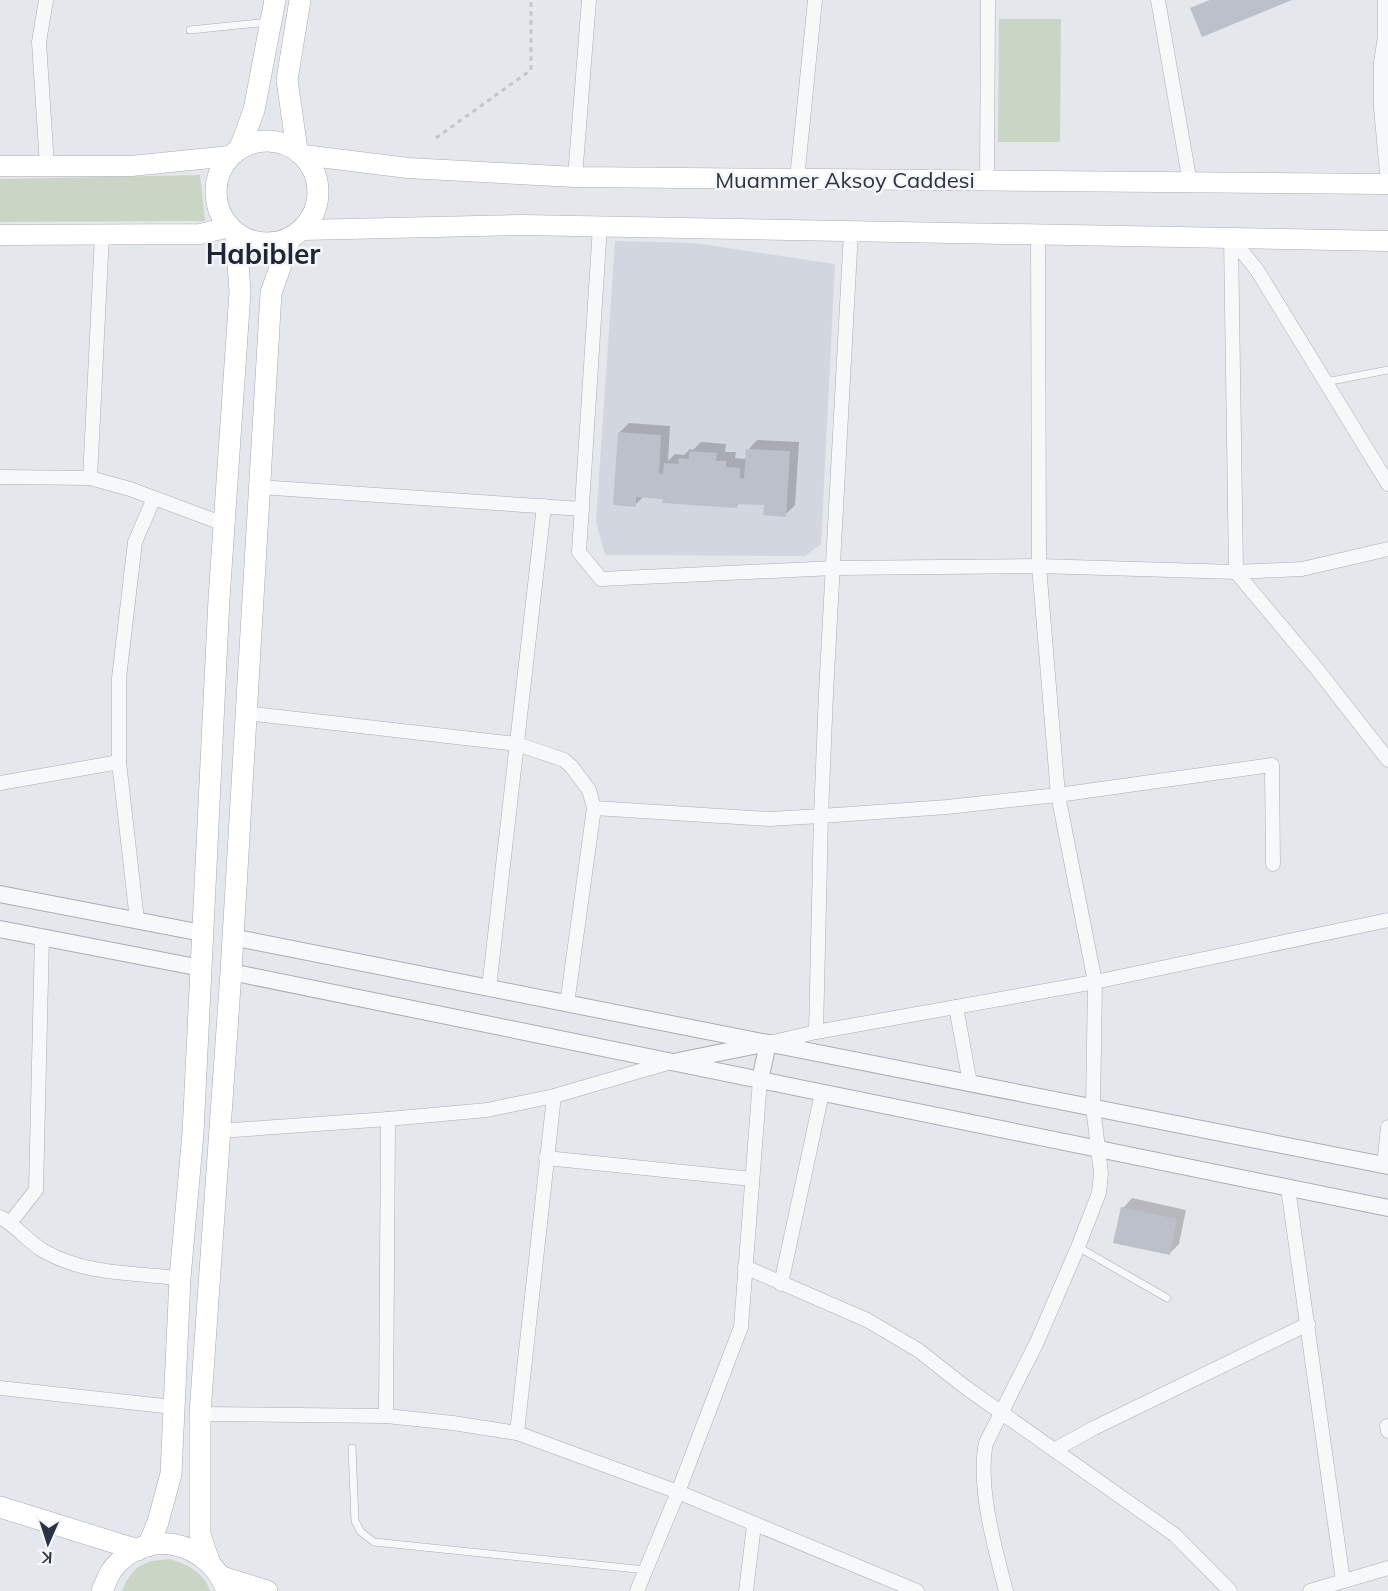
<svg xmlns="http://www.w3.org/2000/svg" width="1388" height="1591" font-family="Mulish,sans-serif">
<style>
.built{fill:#d2d6de}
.green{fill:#c9d6c5}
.shadow{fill:#0003}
.building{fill:#bbc0ca}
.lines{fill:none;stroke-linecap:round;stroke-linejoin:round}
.service-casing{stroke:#a9aeb7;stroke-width:8}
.minor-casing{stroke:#a9aeb7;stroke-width:15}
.tertiary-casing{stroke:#a9aeb7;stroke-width:18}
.secondary-casing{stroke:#a9aeb7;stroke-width:21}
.primary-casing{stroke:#a3abb8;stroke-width:22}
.path{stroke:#c2c5cb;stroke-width:3;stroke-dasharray:4.5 4.5;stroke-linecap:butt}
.service{stroke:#f7f8fa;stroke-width:7}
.minor{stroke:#f7f8fa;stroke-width:14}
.tertiary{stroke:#f7f8fa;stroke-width:16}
.secondary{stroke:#fff;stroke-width:20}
.primary{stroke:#fff;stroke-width:21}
.labels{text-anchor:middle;stroke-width:5;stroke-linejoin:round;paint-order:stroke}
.street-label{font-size:22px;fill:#2b3445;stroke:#f4f6f9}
.district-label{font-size:28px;font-weight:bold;fill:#1d2536;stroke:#f4f6f9}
</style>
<rect width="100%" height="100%" fill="#e4e7ec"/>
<path class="built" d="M 615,241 L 694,243 L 835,264 L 821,544 L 805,556 L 605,555 L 596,522 Z"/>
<g class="green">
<path d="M 999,19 L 1061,19 L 1060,142 L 998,142 Z"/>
<path d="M 200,175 L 205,221 L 0,222 L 0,179 Z"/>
<path d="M 169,1559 C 187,1564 204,1572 210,1591 L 122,1591 C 132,1566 143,1561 169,1559 Z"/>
</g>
<g class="shadow">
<path d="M 629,423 L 670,426 L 668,461 L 675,454 L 684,455 L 690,449 L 693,450 L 701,442 L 726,444 L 725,452 L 736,452 L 735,458 L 747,459 L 748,450 L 757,440 L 799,442 L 795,505 L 785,515 L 765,504 L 740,502 L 737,506 L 644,496 L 635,505 L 619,433 Z"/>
<path d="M 1132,1198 L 1186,1210 L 1179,1244 L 1169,1254 L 1123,1208 Z"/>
</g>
<g class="building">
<path d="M 1210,0 L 1292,0 L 1202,37 L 1190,8 Z"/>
<path d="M 618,432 L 661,435 L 659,473 L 663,474 L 664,463 L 678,464 L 679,458 L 689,459 L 689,451 L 717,453 L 716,461 L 726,461 L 726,467 L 740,468 L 740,478 L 744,479 L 746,449 L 790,451 L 786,517 L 763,515 L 764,505 L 737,504 L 737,508 L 662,503 L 663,499 L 636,497 L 636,507 L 613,505 Z"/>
<path d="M 1121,1207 L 1177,1219 L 1170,1255 L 1113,1243 Z"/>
</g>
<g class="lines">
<defs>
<g id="service">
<path d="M 190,30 L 268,22"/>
<path d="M 1326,382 L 1388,370"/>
<path d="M 1078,1247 L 1167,1298"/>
<path d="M 352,1448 L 355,1521 L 361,1532 L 374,1542 L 646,1570"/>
</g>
<g id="minor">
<path d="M 46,0 L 39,42 L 47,166"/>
<path d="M 1158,0 L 1190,183"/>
<path d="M 1385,0 L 1385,36 L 1381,63 L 1387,64"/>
<path d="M 1381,63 L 1381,108 L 1388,184"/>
<path d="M 575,177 L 589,0"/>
<path d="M 797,179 L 815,0"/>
<path d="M 987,181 L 988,0"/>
<path d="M 600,226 L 579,552 L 601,579 L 834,568 L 1039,566 L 1236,572 L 1302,569 L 1388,549"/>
<path d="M 1231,238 L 1236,572 L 1317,669 L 1388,760"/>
<path d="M 1231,238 L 1257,270 L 1388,484"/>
<path d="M 0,477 L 90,478 L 130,489 L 224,524"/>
<path d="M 90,478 L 102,235"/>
<path d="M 259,487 L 582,509"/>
<path d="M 245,713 L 517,744 L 564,760 L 571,766 L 589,790 L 594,808 L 567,1004"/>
<path d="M 0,783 L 119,762"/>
<path d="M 594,808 L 769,819 L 821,816 L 947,807 L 1058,795 L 1272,765 L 1273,864"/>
<path d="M 137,920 L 119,762 L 119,678 L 135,542 L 154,498"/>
<path d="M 489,988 L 544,506"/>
<path d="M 956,1007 L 970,1083"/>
<path d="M 816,1032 L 821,816 L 826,693 L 851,231"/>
<path d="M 769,1043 L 816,1032 L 1095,982 L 1388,920"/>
<path d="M 219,1131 L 388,1119 L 487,1110 L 554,1096 L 671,1062"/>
<path d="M 546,1158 L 752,1179"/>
<path d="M 1384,1165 L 1388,1127"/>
<path d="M 1288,1188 L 1343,1581"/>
<path d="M 0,1217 C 17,1226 28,1242 44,1251 C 85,1275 135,1273 180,1278"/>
<path d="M 10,1223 L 36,1190 L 42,937"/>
<path d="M 745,1267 L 867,1320 L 918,1350 L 965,1387 L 1175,1535 L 1230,1591"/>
<path d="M 781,1284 L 822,1093"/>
<path d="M 0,1388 L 173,1407"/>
<path d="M 200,1414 L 386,1416 L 453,1423 L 517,1433 L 678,1492 L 917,1591"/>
<path d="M 386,1416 L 388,1119"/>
<path d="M 1387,1426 L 1388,1431"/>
<path d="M 517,1433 L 554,1096"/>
<path d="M 1054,1450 L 1094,1428 L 1308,1324"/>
<path d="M 637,1591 L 678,1492 L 741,1327 L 760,1080"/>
<path d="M 746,1591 L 754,1525"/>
<path d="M 1006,1591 C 995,1549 977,1485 986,1443 L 1037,1342 L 1078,1247 L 1099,1193 L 1101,1173 L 1093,1107 L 1095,982 L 1058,795 L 1039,566 L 1038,234"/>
<path d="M 1310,1591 L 1388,1568"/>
</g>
<g id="tertiary">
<path d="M 0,894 L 202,933"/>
<path d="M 0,929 L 201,968"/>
<path d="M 232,937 L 1388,1166"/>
<path d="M 231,972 L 1388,1208"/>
<path d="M 678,1061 L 768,1043 L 760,1080"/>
</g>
<g id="secondary">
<path d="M 303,155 L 408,168 L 575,177 L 1388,184"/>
<path d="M 0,166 L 131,166 L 230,156"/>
<path d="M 303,230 L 523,225 L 1388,241"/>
<path d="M 0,235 L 200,234 L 230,227"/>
</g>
<g id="primary">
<circle cx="267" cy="192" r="51"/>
<path d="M 240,148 L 254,110 L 275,0"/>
<path d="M 297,150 L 287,80 L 300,0"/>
<path d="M 0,1507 L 138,1550"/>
<path d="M 148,1546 L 158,1522 L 171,1474 L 180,1278 L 193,1133 L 219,599 L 240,292 L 236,233"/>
<path d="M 209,1561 L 200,1535 L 200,1414 L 231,972 L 271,293 L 290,239"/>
<path d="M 222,1577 L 267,1591"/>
<path d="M 102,1591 C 105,1584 108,1576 112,1570 C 146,1525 209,1541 227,1591"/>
</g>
</defs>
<use href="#service" class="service-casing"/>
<use href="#minor" class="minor-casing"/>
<use href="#tertiary" class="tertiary-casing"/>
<use href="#secondary" class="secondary-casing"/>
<use href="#primary" class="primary-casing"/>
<path class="path" d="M 436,138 L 531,70 L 531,0"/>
<use href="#service" class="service"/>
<use href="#minor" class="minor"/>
<use href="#tertiary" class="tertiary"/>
<use href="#secondary" class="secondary"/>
<use href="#primary" class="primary"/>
</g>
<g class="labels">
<g class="street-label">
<text x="845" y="188">Muammer Aksoy Caddesi</text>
</g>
<g class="district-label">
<text x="263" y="264">Habibler</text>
</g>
</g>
<g transform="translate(48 1543) rotate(183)" stroke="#f4f6f9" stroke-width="4.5" paint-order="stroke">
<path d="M0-4.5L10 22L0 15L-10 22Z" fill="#2b3445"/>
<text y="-9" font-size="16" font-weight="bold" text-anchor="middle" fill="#2b3445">K</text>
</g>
</svg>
